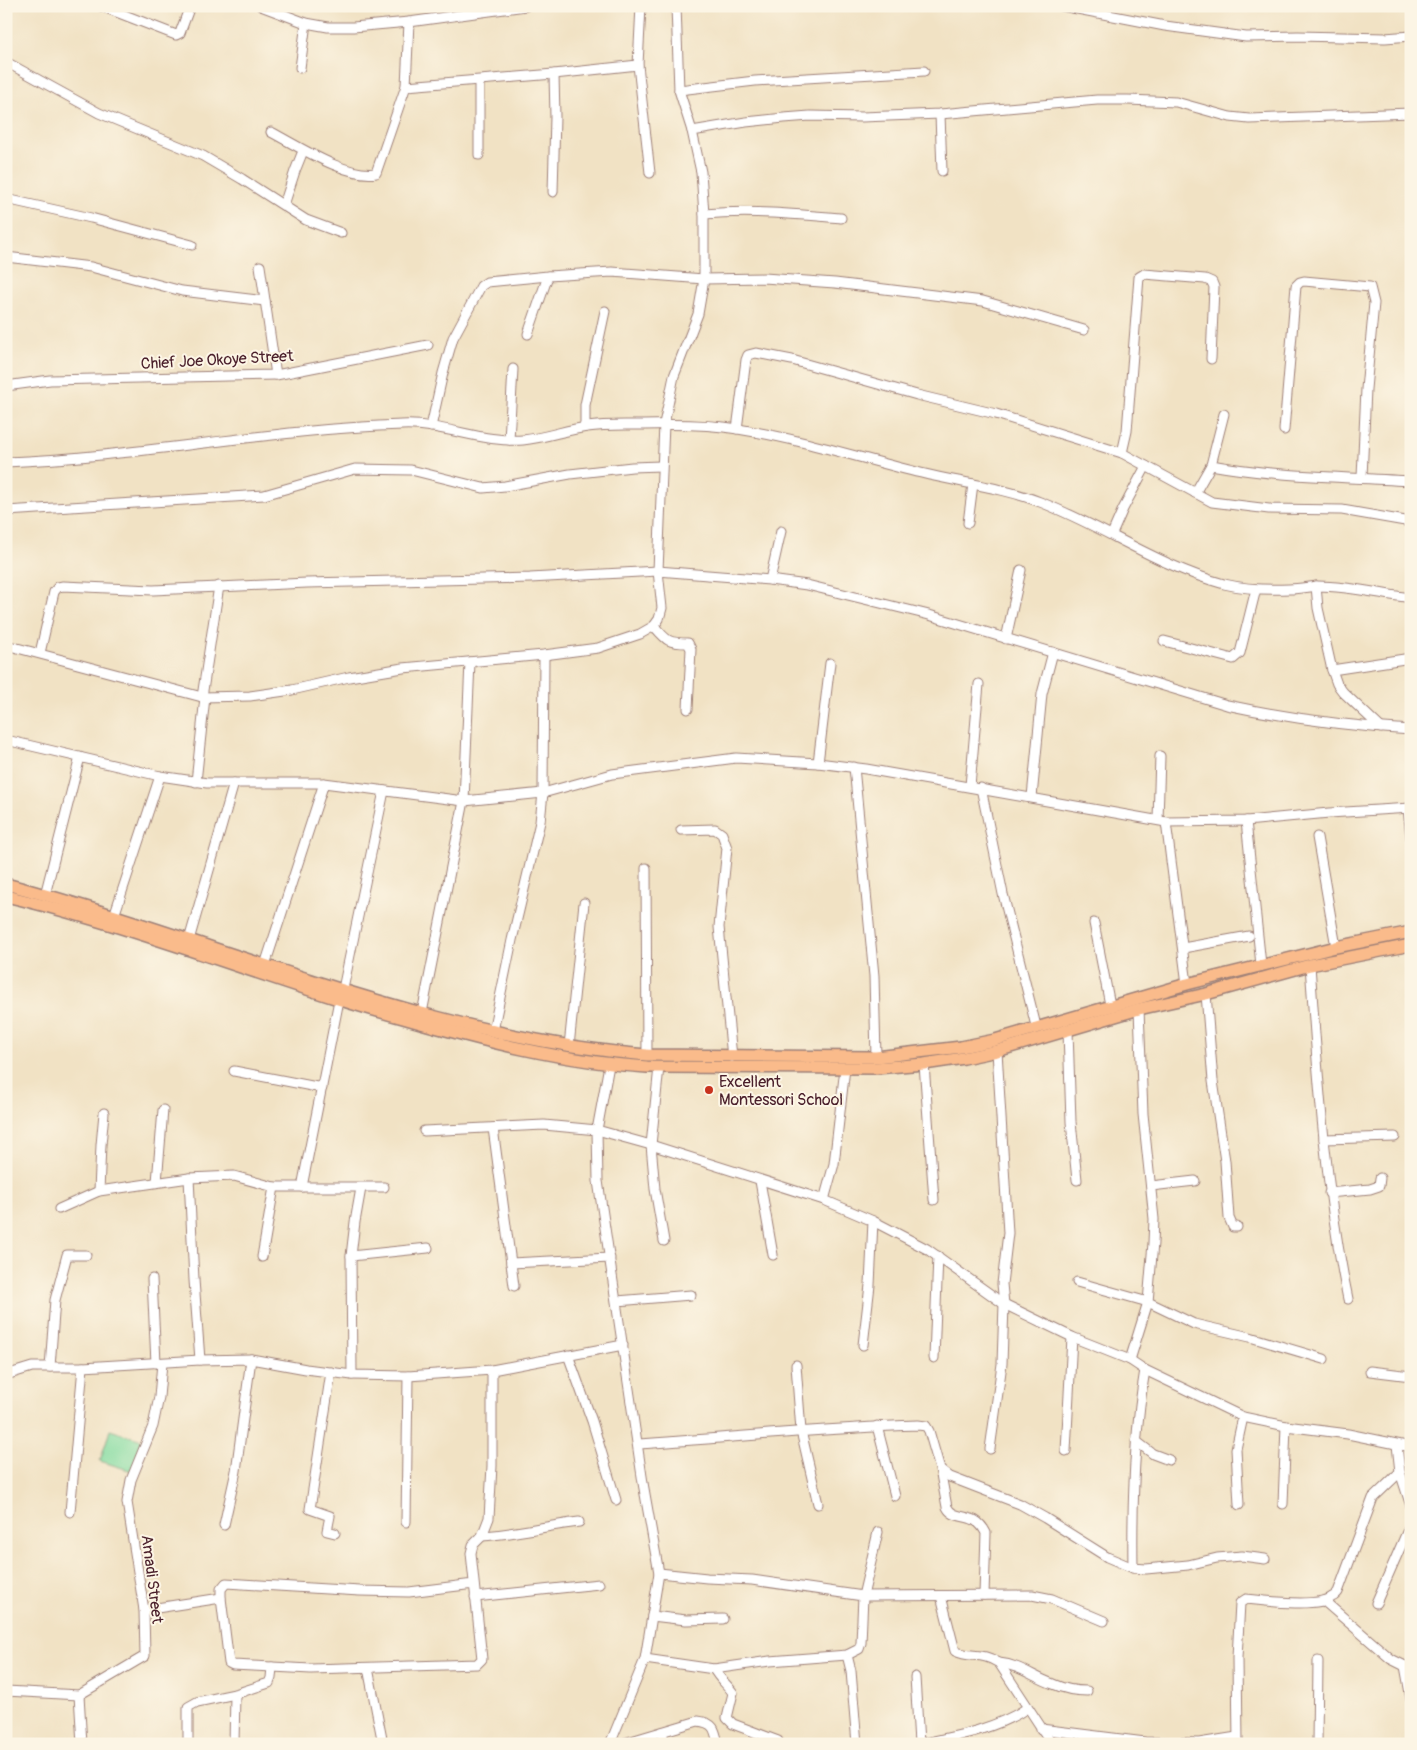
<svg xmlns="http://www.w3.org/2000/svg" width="1417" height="1750" font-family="Pangolin,sans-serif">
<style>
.green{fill:#83dba0;stroke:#667d66}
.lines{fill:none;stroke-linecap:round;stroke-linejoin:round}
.minor-casing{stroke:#9e8078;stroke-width:11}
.major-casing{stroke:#9e8078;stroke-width:14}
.minor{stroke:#fff;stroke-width:9}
.major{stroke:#fabb8b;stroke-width:11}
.poi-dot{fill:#c8321e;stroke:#fcf5e5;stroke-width:2}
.labels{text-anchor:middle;stroke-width:4;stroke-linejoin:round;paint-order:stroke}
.street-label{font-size:16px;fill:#4a1f2b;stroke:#fcf5e5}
.poi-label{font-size:16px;fill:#4a1f2b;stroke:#fcf5e5;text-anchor:start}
</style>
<rect width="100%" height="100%" fill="#fcf5e5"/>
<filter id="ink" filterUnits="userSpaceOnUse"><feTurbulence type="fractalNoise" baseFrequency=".02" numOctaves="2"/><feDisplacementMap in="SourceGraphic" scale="10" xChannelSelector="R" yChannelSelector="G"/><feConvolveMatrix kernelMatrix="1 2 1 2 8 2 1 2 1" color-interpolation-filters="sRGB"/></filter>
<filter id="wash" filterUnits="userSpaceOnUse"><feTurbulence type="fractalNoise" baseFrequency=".0096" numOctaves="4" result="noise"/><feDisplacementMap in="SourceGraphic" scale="20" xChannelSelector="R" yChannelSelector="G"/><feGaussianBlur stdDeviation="1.12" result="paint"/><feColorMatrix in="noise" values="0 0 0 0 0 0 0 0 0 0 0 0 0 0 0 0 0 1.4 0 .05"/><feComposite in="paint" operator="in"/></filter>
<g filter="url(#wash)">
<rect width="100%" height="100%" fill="#f1e2c4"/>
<path class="green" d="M 110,1430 L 142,1440 L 132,1471 L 100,1461 Z"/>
</g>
<g filter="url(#ink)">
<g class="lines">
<defs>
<g id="minor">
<path d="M 101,6 L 176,35 L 180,33 L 190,6"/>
<path d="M 261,6 L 306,23 L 328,27 L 353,27 L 409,22 L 526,6"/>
<path d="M 641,6 L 638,65 L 650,173"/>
<path d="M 1062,6 L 1165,26 L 1246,37 L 1298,36 L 1385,38 L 1411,36"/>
<path d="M 6,62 L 99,113 L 203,156 L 242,179 L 306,220 L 341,233"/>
<path d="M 300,68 L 306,23"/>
<path d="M 406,86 L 554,74 L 638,65"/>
<path d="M 679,90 L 755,81 L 924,71"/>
<path d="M 940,114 L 942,171"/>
<path d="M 692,131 L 746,122 L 784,118 L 810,116 L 862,117 L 940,114 L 1097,100 L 1128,100 L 1176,102 L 1230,117 L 1249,119 L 1411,113"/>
<path d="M 271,132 C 298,146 346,178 376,173 L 406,86 L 409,22"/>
<path d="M 479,155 L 479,82"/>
<path d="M 553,192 L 555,117 L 554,74"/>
<path d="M 6,199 L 91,218 L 192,245"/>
<path d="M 284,205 L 295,171 L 303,151"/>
<path d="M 704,214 C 750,210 795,214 841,218"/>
<path d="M 6,257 L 91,267 L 182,291 L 265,301"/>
<path d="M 260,266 L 276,375"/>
<path d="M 528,334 L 548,276"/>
<path d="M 6,386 L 50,380 L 276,375 L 428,345"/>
<path d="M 431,427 L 443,373 L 453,338 L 481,286 L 487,282 L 548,276 L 612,272 L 704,279 L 764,278 L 835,283 L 983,301 L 1084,330"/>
<path d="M 585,427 L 585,405 L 605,311"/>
<path d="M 737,429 L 746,360 L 748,355 L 756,353 L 792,360 L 917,395 L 996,414 L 1122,453 L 1212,502 L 1269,509 L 1342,510 L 1411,522"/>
<path d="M 1284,430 L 1296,286 L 1300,282 L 1304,281 L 1370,287 L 1374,303 L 1366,389 L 1362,477"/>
<path d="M 509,440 L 513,369"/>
<path d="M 1122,453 L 1127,431 L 1139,277 L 1144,274 L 1205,279 L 1212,282 L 1214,287 L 1211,359"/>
<path d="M 6,462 C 139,457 269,429 402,425 C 443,423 482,443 523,440 C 545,438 565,430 587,427 C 606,424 625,425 644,425 C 676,424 707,424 738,429 C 800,439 860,458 921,473 C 961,483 1002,487 1040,502 C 1103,526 1158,566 1224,584 C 1245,589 1267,590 1289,589 C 1299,589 1308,587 1318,586 C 1349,586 1380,594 1411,598"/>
<path d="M 1211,465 C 1277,477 1344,477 1411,481"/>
<path d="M 1195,493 L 1211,465 L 1224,414"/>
<path d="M 6,511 L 264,495 L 355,469 L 411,470 L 483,488 L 505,486 L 570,474 L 632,467 L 661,466"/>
<path d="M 968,523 L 973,484"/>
<path d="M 1112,534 L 1123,509 L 1146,466"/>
<path d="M 770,580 L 781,531"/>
<path d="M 1316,586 L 1318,608 L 1332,670 L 1337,684 L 1343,692 L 1381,728"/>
<path d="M 654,626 C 667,641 668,643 688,643 L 691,649 L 688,709"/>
<path d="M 1006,639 L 1021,570"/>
<path d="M 1164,641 L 1233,659 L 1240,653 L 1256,589"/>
<path d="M 6,645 L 202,697 L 250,696 L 292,690 L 349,677 L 403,668 L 544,655 L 598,648 L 640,634 L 654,626 L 659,619 L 662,608 L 658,571 L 664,424 L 674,376 L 698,314 L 704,279 L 704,214 L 701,172 L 692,131 L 679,90 L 676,6"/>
<path d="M 40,653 L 54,592 L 58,587 L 63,586 L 153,590 L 307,583 L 530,578 L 658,571 L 770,580 L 807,585 L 929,615 L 1227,705 C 1287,718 1349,726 1411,730"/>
<path d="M 1332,670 L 1411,658"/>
<path d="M 202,697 L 219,586"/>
<path d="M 6,740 L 160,776 L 207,783 L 324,783 L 464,801 L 543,793 L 612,774 L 736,758 L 818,763 L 866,769 L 1166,822 L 1246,821 L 1329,813 L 1411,808"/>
<path d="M 818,763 L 830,663"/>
<path d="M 854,767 L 874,976 L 876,1057"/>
<path d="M 196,782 L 205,697"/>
<path d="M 970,786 L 979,684"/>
<path d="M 981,788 L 1003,894 L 1036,1026"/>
<path d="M 1032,797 L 1042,694 L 1053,652"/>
<path d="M 1408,808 L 1411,838"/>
<path d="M 1158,820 L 1160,756"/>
<path d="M 1246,821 L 1261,965"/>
<path d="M 1166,822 L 1187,984"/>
<path d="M 681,830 L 715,829 L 722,834 L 727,848 L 719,927 L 732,1057"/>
<path d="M 1317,837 L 1336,947"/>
<path d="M 646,868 L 647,1055"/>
<path d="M 45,895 L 80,757"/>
<path d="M 114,916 L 160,776"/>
<path d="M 1094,923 L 1110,1005"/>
<path d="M 189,940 L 234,783"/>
<path d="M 1183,948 L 1249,936"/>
<path d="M 265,965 L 324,783"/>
<path d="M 1310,965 C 1318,1077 1325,1189 1348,1299"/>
<path d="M 343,989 L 384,791"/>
<path d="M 1206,994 L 1213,1081 L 1225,1161 L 1229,1218 L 1233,1227 L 1237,1227"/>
<path d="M 422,1013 L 464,801 L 470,662"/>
<path d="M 493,1031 L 512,940 L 540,822 L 543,793 L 544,655"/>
<path d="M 1068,1031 L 1071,1122 L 1077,1180"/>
<path d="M 569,1046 L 584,903"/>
<path d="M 924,1064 L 934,1200"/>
<path d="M 609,1065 L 597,1130 L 651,1145 L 824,1200 L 873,1221 L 927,1249 L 1004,1304 L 1072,1337 L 1130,1360 L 1145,1370 L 1243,1417 L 1286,1426 L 1348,1434 L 1411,1447"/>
<path d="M 659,1067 L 651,1145 L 655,1189 L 664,1241"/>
<path d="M 234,1071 L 322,1088"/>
<path d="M 493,1128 L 514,1286"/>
<path d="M 424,1131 L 544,1125 L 597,1130 L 598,1181 L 643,1483 L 659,1573 L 645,1659 L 610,1744"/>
<path d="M 1324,1139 L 1395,1137"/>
<path d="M 189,1178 L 194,1280 L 200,1360"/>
<path d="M 760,1181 L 773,1255"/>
<path d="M 157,1182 L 163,1110"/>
<path d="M 1151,1186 L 1195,1181"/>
<path d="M 302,1187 L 339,1000"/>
<path d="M 99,1191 L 101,1145 L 104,1113"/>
<path d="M 1329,1193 L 1370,1189 L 1379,1186 L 1380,1178"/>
<path d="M 824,1200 L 834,1164 L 845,1068"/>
<path d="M 59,1209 L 99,1191 L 189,1178 L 234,1176 L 274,1187 L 384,1187"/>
<path d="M 351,1256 L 428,1248"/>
<path d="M 262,1257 L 274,1187"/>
<path d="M 511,1263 L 610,1258"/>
<path d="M 152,1279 L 156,1363"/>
<path d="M 1077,1282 L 1148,1302 L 1194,1324 L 1250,1337 L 1324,1359"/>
<path d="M 617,1301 L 691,1295"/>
<path d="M 863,1345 L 870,1285 L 873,1221"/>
<path d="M 568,1355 L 592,1421 L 616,1500"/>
<path d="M 934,1358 L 938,1256"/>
<path d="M 1130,1360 L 1148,1302 L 1153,1243 L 1154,1219 L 1143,1114 L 1139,1009"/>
<path d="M 796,1365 L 801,1431 L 818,1504"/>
<path d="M 50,1367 L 55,1300 L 67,1255 L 86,1255"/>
<path d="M 1370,1371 L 1411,1376"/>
<path d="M 331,1372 L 310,1509 L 330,1516 L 327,1531 L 335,1533"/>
<path d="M 6,1375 L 32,1367 L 83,1367 L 200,1360 L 251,1359 L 306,1369 L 352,1375 L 408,1376 L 492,1370 L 623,1345"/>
<path d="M 352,1375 L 351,1256 L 355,1222 L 361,1188"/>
<path d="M 877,1426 L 895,1496"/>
<path d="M 1136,1441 L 1153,1454 L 1169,1460"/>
<path d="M 638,1444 C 731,1438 824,1428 918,1425 L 926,1426 L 929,1431 L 940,1469 L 947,1507 C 955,1523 974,1509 986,1533 L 984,1595"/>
<path d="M 1397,1445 L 1400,1472 L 1411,1506"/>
<path d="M 990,1449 L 1002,1364 L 1004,1304 L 1002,1284 L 1008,1233 L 997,1051"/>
<path d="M 1066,1451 L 1072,1337"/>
<path d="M 940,1469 L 950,1477 L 1020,1504 L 1045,1518 L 1107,1557 L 1133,1568 L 1146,1569 L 1188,1565 L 1217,1558 L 1242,1556 L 1265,1559"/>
<path d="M 1283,1504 L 1286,1426"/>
<path d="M 1239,1505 L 1236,1449 L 1243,1417"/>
<path d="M 70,1512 L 83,1367"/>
<path d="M 406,1522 L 408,1376"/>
<path d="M 224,1525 L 236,1471 L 251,1359"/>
<path d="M 482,1536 C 514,1534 546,1526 579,1522"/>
<path d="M 1133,1568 C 1132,1502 1134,1435 1145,1370"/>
<path d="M 659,1573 L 707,1578 L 752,1580 L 863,1596 L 1032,1595 L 1052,1599 L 1104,1621"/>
<path d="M 474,1584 L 409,1592 L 360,1591 L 226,1583 L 221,1589 L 221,1598 L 229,1663 L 233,1665 L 311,1669 L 477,1664 L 482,1659 L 471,1553 L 473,1545 L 482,1536 L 489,1518 L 492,1466 L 492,1370"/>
<path d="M 941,1596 L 955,1651 C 971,1659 981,1651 999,1663 L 1052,1744"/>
<path d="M 475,1597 L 599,1584"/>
<path d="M 1324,1601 L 1391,1659 L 1405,1666"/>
<path d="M 1376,1603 L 1411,1523"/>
<path d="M 144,1610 L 221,1598"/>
<path d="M 652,1616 L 686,1620 L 723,1619"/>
<path d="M 847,1655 L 851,1671 L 857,1744"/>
<path d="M 645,1659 L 714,1669 L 770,1661 L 847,1655 L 859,1649 L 861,1643 L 863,1596 L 878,1532"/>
<path d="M 999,1663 C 1020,1665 1033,1677 1053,1684 C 1064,1689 1075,1691 1087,1691"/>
<path d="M 1405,1666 L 1411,1699"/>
<path d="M 368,1668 L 383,1744"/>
<path d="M 714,1669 C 719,1679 728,1685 733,1693 L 727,1718 L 733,1724 L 778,1741"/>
<path d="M 915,1677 L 919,1743"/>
<path d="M 6,1691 L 79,1695 L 145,1656 L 144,1610 L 127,1502 L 131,1480 L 153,1426 L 159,1397 L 162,1363"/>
<path d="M 79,1695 L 82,1744"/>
<path d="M 1041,1729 L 1145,1742 L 1199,1743 L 1237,1737"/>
<path d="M 662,1732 L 665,1744"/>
<path d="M 188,1744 L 188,1707 L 197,1702 L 235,1694 L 269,1683 L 271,1678 L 272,1667"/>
<path d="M 234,1744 L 235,1694"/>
<path d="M 621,1744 L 698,1721 C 714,1723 715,1729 718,1744"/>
<path d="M 918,1744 C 953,1737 997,1729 1027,1708"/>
<path d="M 1238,1744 L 1237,1658 L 1240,1603 L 1246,1599 C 1265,1601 1318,1608 1332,1597 C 1335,1596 1336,1594 1338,1592 L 1373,1498 L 1400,1472"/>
<path d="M 1317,1744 L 1318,1661"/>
</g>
<g id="major">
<path d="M 6,884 C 220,941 425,1037 647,1055 L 876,1057 L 961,1047 L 995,1040 L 1187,984 L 1336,947 L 1411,932"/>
<path d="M 6,896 C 119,923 228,964 338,999 C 359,1006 381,1012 403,1018 C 483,1041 564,1062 647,1067 L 876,1068 L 924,1064 L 964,1058 L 997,1051 L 1139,1009 L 1206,994 L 1310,965 L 1411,945"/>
</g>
</defs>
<use href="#minor" class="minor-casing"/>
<use href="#major" class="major-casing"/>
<use href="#minor" class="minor"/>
<use href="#major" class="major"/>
</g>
</g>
<circle class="poi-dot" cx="709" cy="1090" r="5"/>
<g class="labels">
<g class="street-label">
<text transform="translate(217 359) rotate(-3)" y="6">Chief Joe Okoye Street</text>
<text transform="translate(153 1579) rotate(83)" y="6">Amadi Street</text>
</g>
<g class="poi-label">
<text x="719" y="1087">Excellent<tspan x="719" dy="18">Montessori School</tspan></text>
</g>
</g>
<rect width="1417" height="1750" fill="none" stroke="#fcf5e5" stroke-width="25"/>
</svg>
